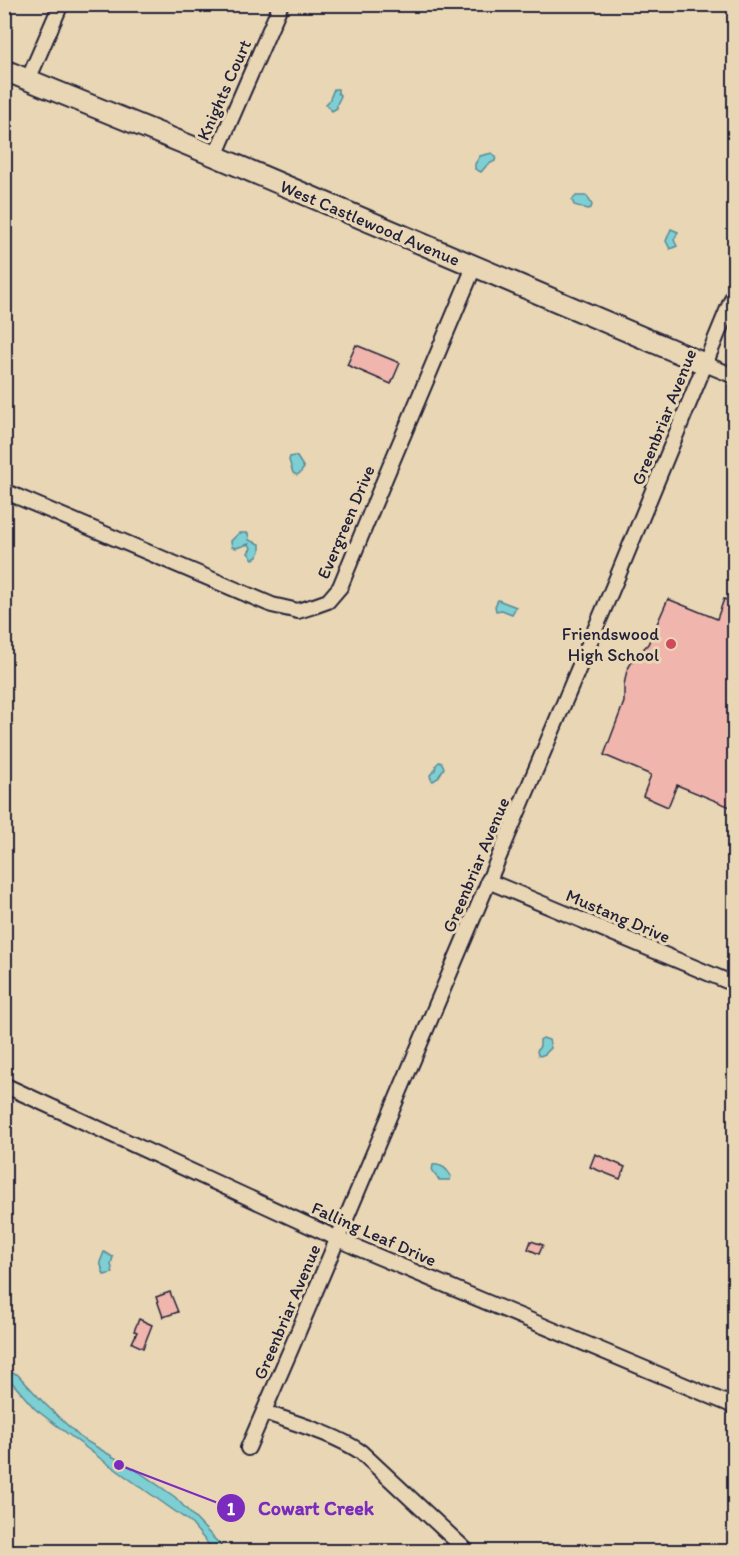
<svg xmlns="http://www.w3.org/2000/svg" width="739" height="1556" font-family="Itim,sans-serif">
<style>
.water{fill:#7dcfd3;stroke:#598a96;stroke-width:1.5}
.building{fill:#f0b5ac;stroke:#22223b;stroke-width:1.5}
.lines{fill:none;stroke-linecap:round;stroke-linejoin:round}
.street-casing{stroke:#22223b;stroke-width:18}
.secondary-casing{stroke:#22223b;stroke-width:24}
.street{stroke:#e9d6b4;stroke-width:14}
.secondary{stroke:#e9d6b4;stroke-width:20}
.poi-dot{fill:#d1495b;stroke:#e9d6b4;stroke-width:2}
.labels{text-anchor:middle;stroke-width:6;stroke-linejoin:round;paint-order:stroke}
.street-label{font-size:18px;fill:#22223b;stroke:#e9d6b4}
.poi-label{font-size:18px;fill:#22223b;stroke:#e9d6b4;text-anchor:end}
.leader{fill:none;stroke:#7b2cbf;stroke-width:2}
.callout-dot{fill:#7b2cbf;stroke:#e9d6b4;stroke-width:2}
.mark-label{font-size:18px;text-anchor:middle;font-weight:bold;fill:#fff}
.callout-label{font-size:20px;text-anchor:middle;font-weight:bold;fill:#7b2cbf;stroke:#e9d6b4;stroke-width:6;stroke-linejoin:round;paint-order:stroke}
</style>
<rect width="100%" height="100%" fill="#e9d6b4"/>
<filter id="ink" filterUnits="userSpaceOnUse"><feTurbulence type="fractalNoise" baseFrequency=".0167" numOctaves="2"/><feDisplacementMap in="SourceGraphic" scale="12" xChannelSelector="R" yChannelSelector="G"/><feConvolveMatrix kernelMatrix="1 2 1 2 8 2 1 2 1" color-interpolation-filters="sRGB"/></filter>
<g filter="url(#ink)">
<g class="water">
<path d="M 334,89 L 338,89 L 338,93 L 341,96 L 337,104 L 337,108 L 332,111 L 326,104 L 329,101 Z"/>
<path d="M 492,153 L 496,157 L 495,161 L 487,165 L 481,172 L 475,169 L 475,164 L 480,156 Z"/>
<path d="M 576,196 L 587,196 L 592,205 L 591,208 L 588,209 L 574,205 L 572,200 Z"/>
<path d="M 671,229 L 678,232 L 674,240 L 677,246 L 670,249 L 666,241 Z"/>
<path d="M 294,456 L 297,457 L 304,468 L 300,473 L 297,475 L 293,473 L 289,460 L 290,457 Z"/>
<path d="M 239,533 L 248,533 L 249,540 L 260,544 L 260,551 L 257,557 L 253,559 L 248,553 L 251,548 L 249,544 L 236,548 L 232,547 L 231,541 Z"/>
<path d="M 498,600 L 516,607 L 512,614 L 502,610 L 496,611 L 495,606 Z"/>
<path d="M 439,762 L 442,763 L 444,768 L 438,778 L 433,781 L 431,779 L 430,775 L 435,770 L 436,765 Z"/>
<path d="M 543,1038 L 549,1040 L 551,1048 L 545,1054 L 540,1056 L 538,1055 L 537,1051 L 540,1046 L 540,1040 Z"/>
<path d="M 433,1165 C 441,1164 447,1169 451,1176 L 450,1180 L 439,1180 L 432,1171 Z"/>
<path d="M 104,1252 L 113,1257 L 111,1264 L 113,1273 L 104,1275 L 100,1262 Z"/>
<path d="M 5,1372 L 17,1374 L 45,1404 L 81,1438 L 139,1472 L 175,1497 L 226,1551 L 214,1551 L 190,1522 L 101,1459 L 35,1409 L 9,1379 L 5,1378 Z"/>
</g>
<g class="building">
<path d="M 356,345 L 400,363 L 391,384 L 347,365 Z"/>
<path d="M 668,599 L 717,619 L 724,599 L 735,603 L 735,809 L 677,785 L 668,807 L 643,796 L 651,775 L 604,755 L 624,702 L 624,685 L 627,670 L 633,660 L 648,644 Z"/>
<path d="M 595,1154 L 625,1167 L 620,1179 L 590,1167 Z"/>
<path d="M 531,1241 L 543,1245 L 539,1254 L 528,1249 Z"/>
<path d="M 170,1292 L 178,1312 L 163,1317 L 156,1297 Z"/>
<path d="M 139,1319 L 152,1325 L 143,1348 L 132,1343 L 137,1332 L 134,1331 Z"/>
</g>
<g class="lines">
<defs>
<g id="street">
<path d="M 28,80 L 61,4"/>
<path d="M 215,156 L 281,4"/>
<path d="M 705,364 L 734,376"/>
<path d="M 4,491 L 272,605 L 298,611 L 314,606 L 328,601 L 340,587 L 375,502 L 474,267"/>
<path d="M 488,881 L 734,984"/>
<path d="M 4,1085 L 360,1249 L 734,1406"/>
<path d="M 264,1412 C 297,1424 332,1433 361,1452 L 468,1552"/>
<path d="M 248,1448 L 290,1351 L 616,580 L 734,294"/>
</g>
<path id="secondary" d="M 4,70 L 215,156 L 705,364"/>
</defs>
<use href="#street" class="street-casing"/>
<use href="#secondary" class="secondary-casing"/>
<use href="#street" class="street"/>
<use href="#secondary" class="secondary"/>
</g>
</g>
<circle class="poi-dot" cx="671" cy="644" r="6"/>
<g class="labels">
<g class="street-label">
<text transform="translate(224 90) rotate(-66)" y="6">Knights Court</text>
<text transform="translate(370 223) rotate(23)" y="6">West Castlewood Avenue</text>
<text transform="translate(664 417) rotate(-68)" y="6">Greenbriar Avenue</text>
<text transform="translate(346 522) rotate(-67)" y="6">Evergreen Drive</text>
<text transform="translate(476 865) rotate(-67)" y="6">Greenbriar Avenue</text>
<text transform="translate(618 916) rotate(23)" y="6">Mustang Drive</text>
<text transform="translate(374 1234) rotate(24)" y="6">Falling Leaf Drive</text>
<text transform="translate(287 1312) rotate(-67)" y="6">Greenbriar Avenue</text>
</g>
<g class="poi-label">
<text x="659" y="640">Friendswood<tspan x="659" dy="21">High School</tspan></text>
</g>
</g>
<path class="leader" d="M119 1465L231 1508"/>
<g class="callout-dot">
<circle cx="119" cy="1465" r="6"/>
<circle cx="231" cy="1508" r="15"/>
</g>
<g class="mark-label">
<text x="231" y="1515">1</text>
</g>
<g class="callout-label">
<text x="316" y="1515">Cowart Creek</text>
</g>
<rect width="739" height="1556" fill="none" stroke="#e9d6b4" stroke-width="24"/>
<rect x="12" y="12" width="715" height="1532" fill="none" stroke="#22223b" stroke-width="2" filter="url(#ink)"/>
</svg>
